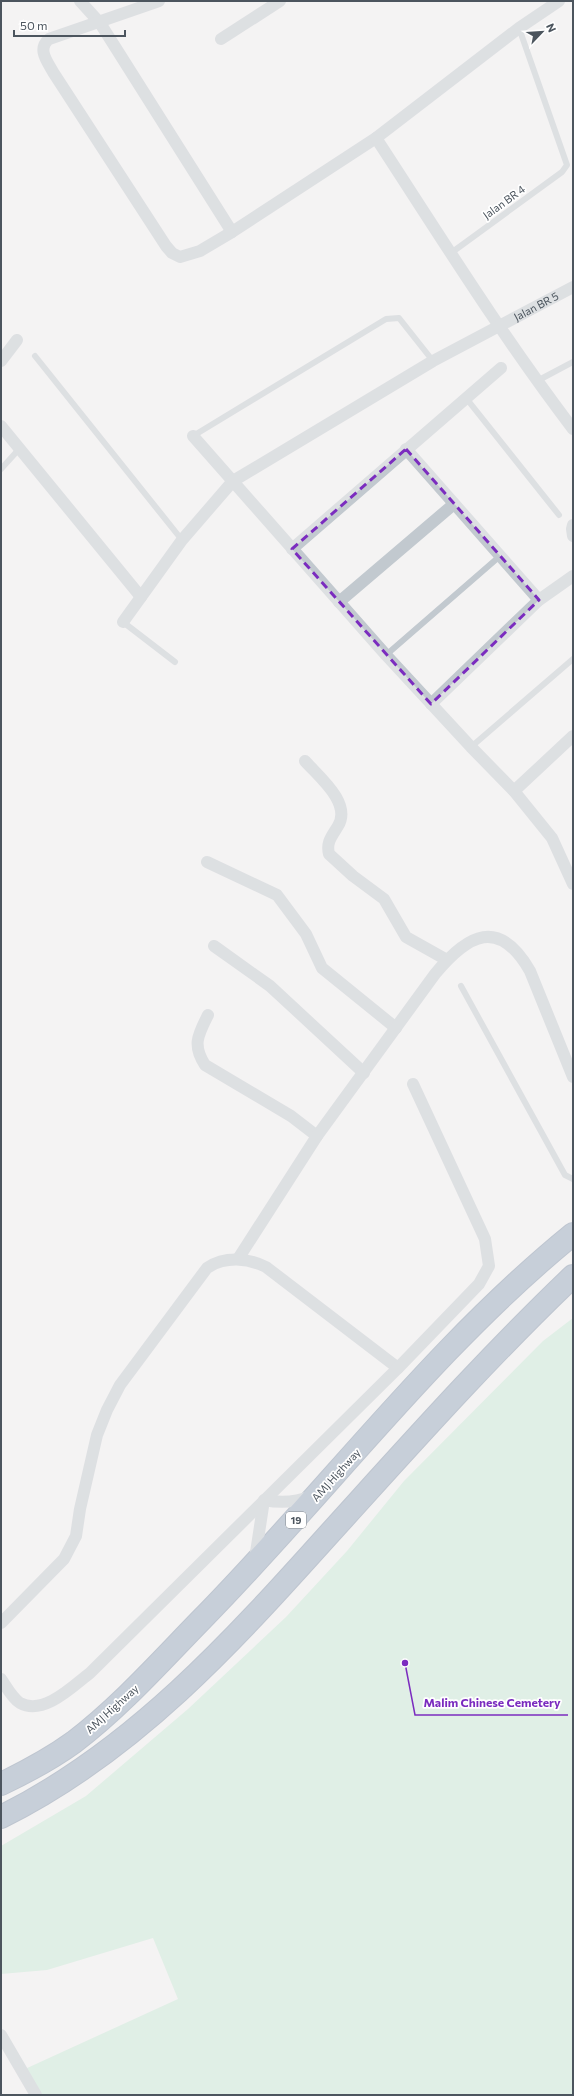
<svg xmlns="http://www.w3.org/2000/svg" width="574" height="2096" font-family="Commissioner,sans-serif">
<style>
.green{fill:#c8ebd7}
.lines{fill:none;stroke-linecap:round;stroke-linejoin:round}
.highway-casing{stroke:#7c8fa6;stroke-width:24}
.lane{stroke:#c2c9cf;stroke-width:6}
.street{stroke:#c2c9cf;stroke-width:12}
.highway{stroke:#91a4ba;stroke-width:22}
.marked{fill:none;stroke:#7b2cbf;stroke-width:3;stroke-dasharray:8 5;stroke-linejoin:round}
.labels{text-anchor:middle;stroke-width:3.5;stroke-linejoin:round;paint-order:stroke}
.shield{fill:#fff;stroke:#82888e;stroke-width:1}
.shield-label{font-size:10px;font-weight:bold;fill:#4c555e}
.street-label{font-size:11px;fill:#4c555e;stroke:#fff}
.leader{fill:none;stroke:#7b2cbf;stroke-width:1.5}
.callout-dot{fill:#7b2cbf;stroke:#fff;stroke-width:1.5}
.callout-label{font-size:12px;text-anchor:middle;font-weight:bold;fill:#7b2cbf;stroke:#fff;stroke-width:3.5;stroke-linejoin:round;paint-order:stroke}
</style>
<rect width="100%" height="100%" fill="#f4f3f3"/>
<path class="green" d="M 573,1318 L 573,2095 L 38,2095 L 25,2069 L 178,1999 L 153,1938 L 47,1970 L 1,1974 L 1,1846 L 86,1796 L 188,1709 L 286,1617 L 347,1551 L 404,1481 L 543,1341 Z"/>
<g class="lines">
<defs>
<g id="highway">
<path d="M 1,1784 C 26,1772 52,1758 74,1742 C 121,1706 160,1662 201,1620 C 326,1493 434,1347 573,1234"/>
<path d="M 1,1817 C 134,1751 232,1642 330,1533 C 409,1446 487,1358 573,1276"/>
</g>
</defs>
<use href="#highway" class="highway-casing"/>
<g class="lane">
<path d="M 451,253 L 562,172 L 567,165 L 519,28"/>
<path d="M 35,356 L 182,540"/>
<path d="M 537,381 L 573,362"/>
<path d="M 466,398 L 559,515"/>
<path d="M 193,436 L 386,319 L 399,318 L 433,361"/>
<path d="M 1,469 L 20,448"/>
<path d="M 123,622 L 175,662"/>
<path d="M 386,655 L 500,556"/>
<path d="M 471,747 L 573,659"/>
<path d="M 461,986 L 565,1175 L 573,1179"/>
</g>
<g class="street">
<path d="M 80,1 L 100,23 L 232,232"/>
<path d="M 159,1 L 49,39 C 37,49 47,61 53,72 L 166,246 L 172,253 L 180,257 L 200,251 L 232,232 L 376,138 L 519,28 L 559,1"/>
<path d="M 221,39 L 280,1"/>
<path d="M 376,138 C 440,236 502,336 573,429"/>
<path d="M 1,361 L 17,340"/>
<path d="M 1,426 L 141,597"/>
<path d="M 193,436 L 386,655 L 471,747 L 514,791 L 552,838 L 573,884"/>
<path d="M 406,449 L 539,600"/>
<path d="M 573,525 L 572,529 L 573,536"/>
<path d="M 292,549 L 501,368"/>
<path d="M 339,602 L 454,504"/>
<path id="s1" d="M 123,622 L 182,540 L 233,481 L 433,361 L 573,287"/>
<path d="M 431,704 L 539,600 L 573,576"/>
<path d="M 305,761 C 319,777 352,803 338,826 C 332,836 326,842 329,854 L 353,876 L 384,899 L 406,937 L 447,960"/>
<path d="M 514,791 L 573,736"/>
<path d="M 207,862 L 277,895 L 306,934 L 322,968 L 396,1028"/>
<path d="M 214,946 L 270,986 L 364,1073"/>
<path d="M 208,1015 C 198,1035 192,1045 205,1065 L 291,1116 L 317,1136"/>
<path d="M 238,1259 L 317,1136 L 435,974 C 468,934 499,917 530,971 L 573,1077"/>
<path d="M 255,1559 L 264,1500 C 280,1503 295,1503 311,1496"/>
<path d="M 1,1623 L 64,1559 L 76,1536 L 80,1509 L 97,1435 L 107,1410 L 120,1385 L 207,1268 C 225,1256 248,1258 266,1267 L 398,1368"/>
<path d="M 1,1679 C 6,1686 12,1698 20,1703 C 44,1716 73,1686 90,1673 L 398,1368 L 479,1284 L 489,1266 L 485,1239 L 413,1084"/>
<path d="M 1,2035 L 36,2095"/>
</g>
<use href="#highway" class="highway"/>
</g>
<path d="M0 0H574V2096H0ZM 406,449 L 539,600 L 431,704 L 292,549 Z" fill="#f4f3f3" fill-opacity=".55" fill-rule="evenodd"/>
<path class="marked" d="M 406,449 L 539,600 L 431,704 L 292,549 Z"/>
<g class="labels">
<rect class="shield" x="286" y="1512" width="20" height="16" rx="3"/>
<g class="shield-label">
<text x="296" y="1524">19</text>
</g>
<g class="street-label">
<text transform="translate(504 202) rotate(-36)" y="4">Jalan BR 4</text>
<text dy="4" stroke="none"><textPath href="#s1" startOffset="529">Jalan BR 5</textPath></text>
<text transform="translate(336 1475) rotate(-48)" y="4">AMJ Highway</text>
<text transform="translate(112 1709) rotate(-42)" y="4">AMJ Highway</text>
</g>
</g>
<path class="leader" d="M405 1663L415 1715H568"/>
<circle class="callout-dot" cx="405" cy="1663" r="4"/>
<g class="callout-label">
<text x="492" y="1707">Malim Chinese Cemetery</text>
</g>
<rect width="574" height="2096" fill="none" stroke="#4c555e" stroke-width="4"/>
<g transform="translate(542 32) rotate(65)" stroke="#ffffff" stroke-width="3" paint-order="stroke">
<path d="M0-3L7 15L0 10L-7 15Z" fill="#4c555e"/>
<text y="-6" font-size="11" font-weight="bold" text-anchor="middle" fill="#4c555e">N</text>
</g>
<path d="M14 30v6h111v-6" fill="none" stroke="#4c555e" stroke-width="2"/>
<text x="20" y="30" font-size="12" fill="#4c555e" stroke="#ffffff" stroke-width="3" paint-order="stroke">50 m</text>
</svg>
